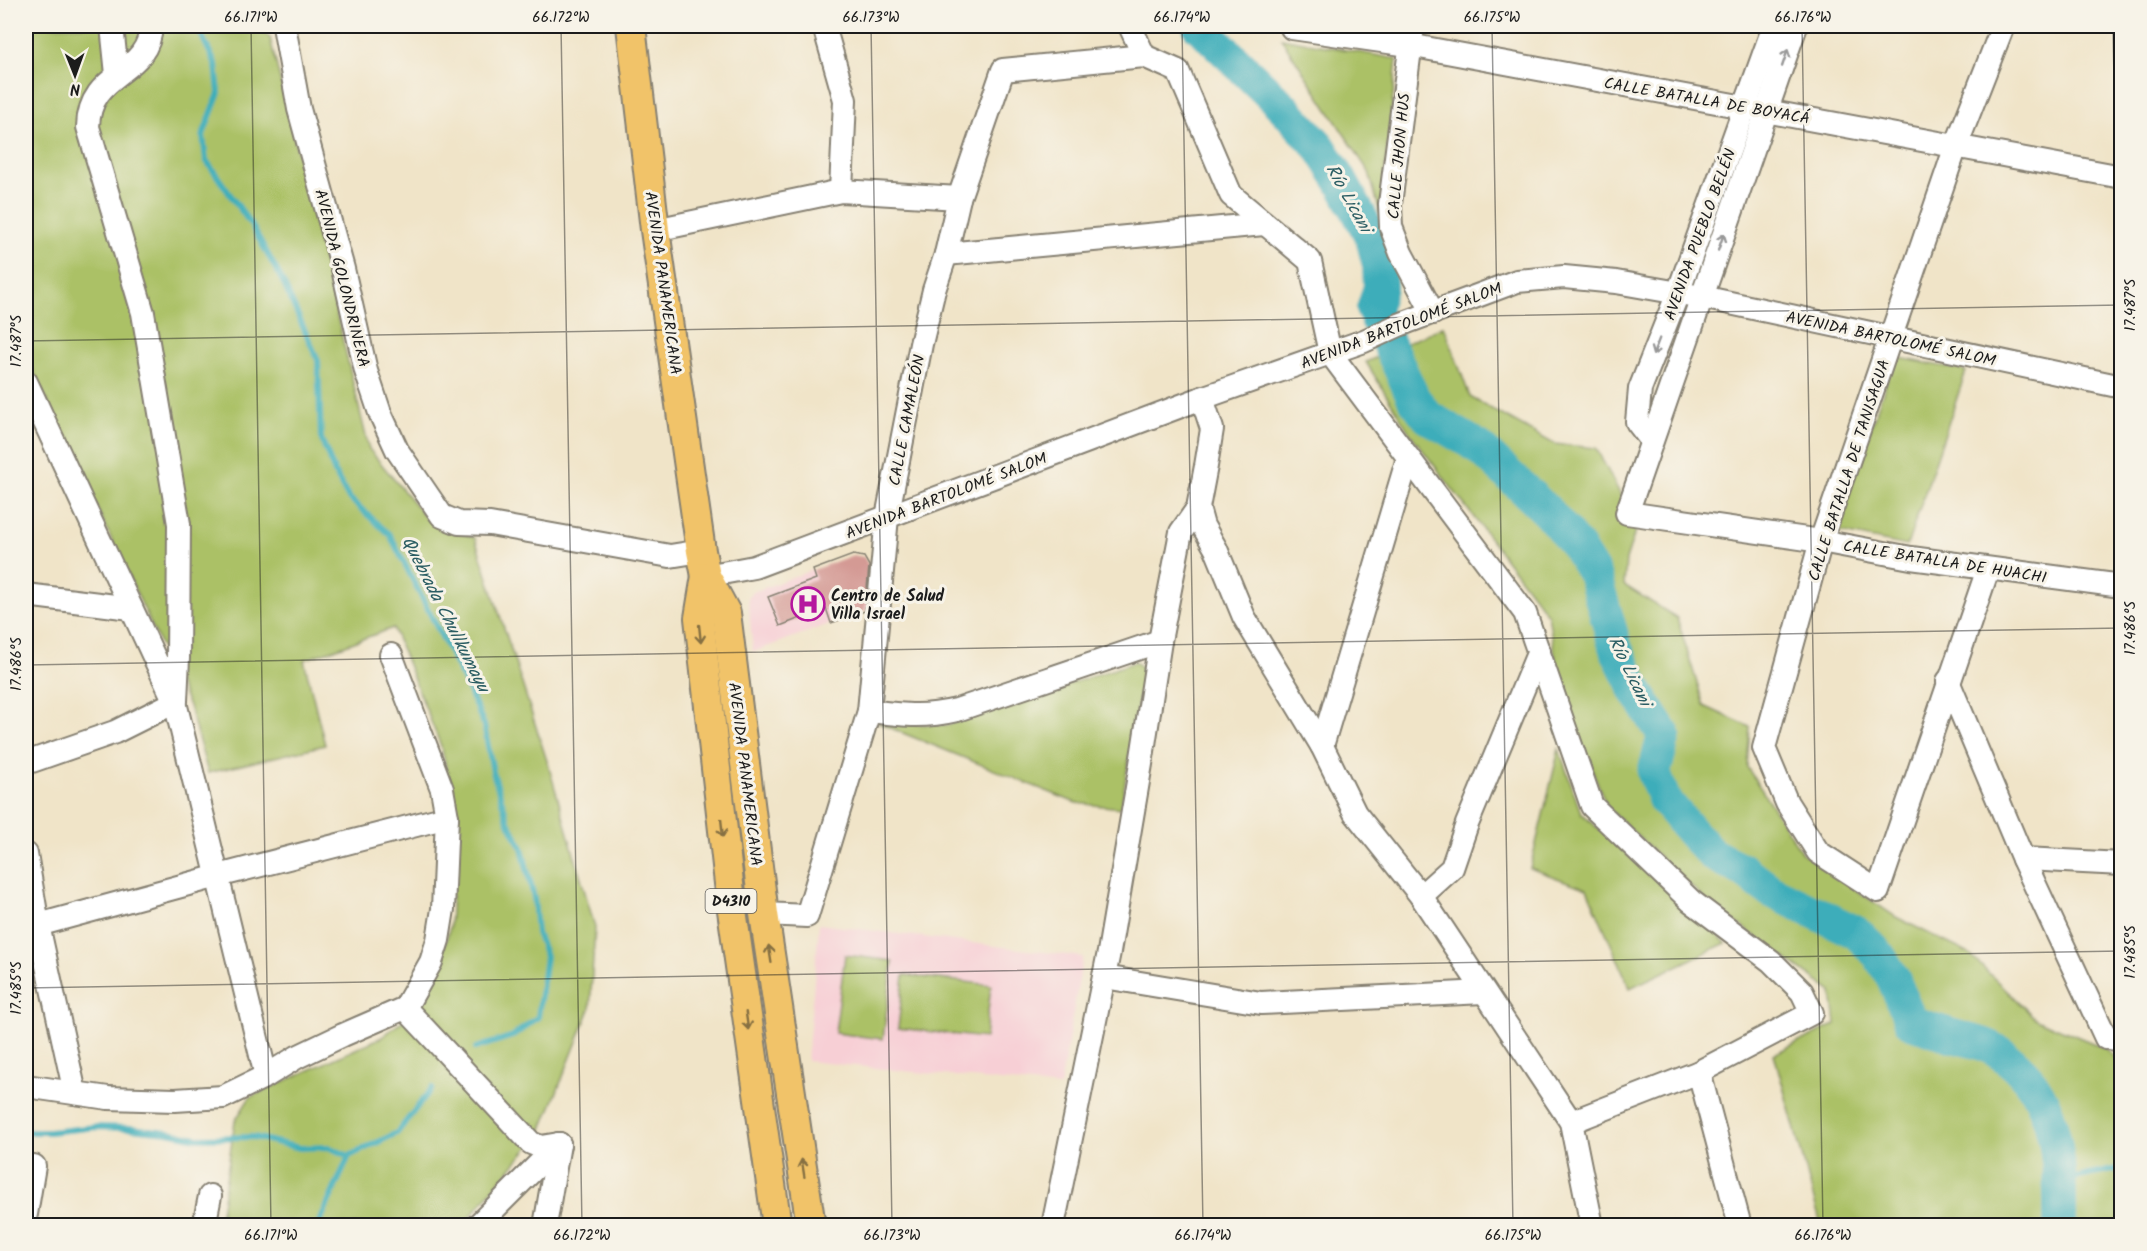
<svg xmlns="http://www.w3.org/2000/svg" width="2147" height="1251" font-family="Kalam,sans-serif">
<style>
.built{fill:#f7cfd5}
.green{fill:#abc166;stroke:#646e41;stroke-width:1.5}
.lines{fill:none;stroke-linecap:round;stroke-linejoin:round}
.stream{stroke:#3dadba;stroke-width:6}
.river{stroke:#3dadba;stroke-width:34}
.building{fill:#d49a94}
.minor-casing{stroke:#868072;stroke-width:26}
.major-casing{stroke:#868072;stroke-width:32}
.minor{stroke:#fff;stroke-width:22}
.major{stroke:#f1c369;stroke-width:28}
.oneway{stroke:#999}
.oneway2{stroke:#867042}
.ticks{fill:none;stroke:#1c1c1c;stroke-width:1.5;stroke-opacity:0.45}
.labels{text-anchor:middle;stroke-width:6;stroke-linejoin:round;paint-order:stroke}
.shield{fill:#f7f3e8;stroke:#5e5c59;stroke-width:1.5}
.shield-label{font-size:15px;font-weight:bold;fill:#1c1c1c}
.street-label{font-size:16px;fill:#1c1c1c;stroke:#f7f3e8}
.poi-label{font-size:16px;font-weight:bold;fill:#1c1c1c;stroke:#f7f3e8;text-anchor:start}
.water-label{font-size:18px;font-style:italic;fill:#2b5d63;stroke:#f7f3e8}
.neatline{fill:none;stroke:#1c1c1c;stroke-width:2}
.ticks-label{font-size:15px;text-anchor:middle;fill:#1c1c1c}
</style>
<rect width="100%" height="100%" fill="#f7f3e8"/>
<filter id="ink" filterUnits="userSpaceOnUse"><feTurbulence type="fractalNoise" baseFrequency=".0167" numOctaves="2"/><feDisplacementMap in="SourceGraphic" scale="12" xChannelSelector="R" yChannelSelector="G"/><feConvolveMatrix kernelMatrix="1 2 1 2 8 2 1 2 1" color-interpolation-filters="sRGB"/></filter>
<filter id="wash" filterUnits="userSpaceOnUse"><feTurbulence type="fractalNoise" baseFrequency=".008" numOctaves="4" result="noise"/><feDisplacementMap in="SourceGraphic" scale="24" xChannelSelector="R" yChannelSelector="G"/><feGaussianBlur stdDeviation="1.35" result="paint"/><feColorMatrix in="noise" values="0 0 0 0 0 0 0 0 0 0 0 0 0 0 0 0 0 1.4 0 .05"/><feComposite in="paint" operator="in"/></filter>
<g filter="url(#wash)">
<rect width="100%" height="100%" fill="#f0e4c8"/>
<g class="built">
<path d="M 853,555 L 864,557 L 872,573 L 867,610 L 753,652 L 748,598 L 753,592 Z"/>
<path d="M 819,924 L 1083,957 L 1060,1087 L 807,1061 Z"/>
</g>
<g class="green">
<path d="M 26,26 L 257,26 L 270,38 L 369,449 L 427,519 L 475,538 L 548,764 L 595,927 L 590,1009 L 540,1134 L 463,1225 L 219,1225 L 235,1121 L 250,1097 L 382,1037 L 421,1006 L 433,983 L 450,927 L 457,812 L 441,746 L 393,628 L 304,660 L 325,745 L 208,773 L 189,706 L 26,355 Z"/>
<path d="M 1281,38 L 1397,59 L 1380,213 L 1369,172 Z"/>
<path d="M 1444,326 L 1470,397 L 1554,444 L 1596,448 L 1637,526 L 1626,560 L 1624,585 L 1677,618 L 1704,706 L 1750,727 L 1747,767 L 1802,853 L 1896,917 L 1968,953 L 2036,1019 L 2107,1049 L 2121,1064 L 2121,1225 L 1821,1225 L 1774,1054 L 1836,1024 L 1832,992 L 1708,902 L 1607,807 L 1561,691 L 1548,615 L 1409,432 L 1366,362 Z"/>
<path d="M 1895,357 L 1966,371 L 1907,546 L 1835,531 Z"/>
<path d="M 1135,662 L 1142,667 L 1142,677 L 1121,808 L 1076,803 L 878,723 L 947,725 Z"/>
<path d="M 1559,749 L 1581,813 L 1726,943 L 1630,988 L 1587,889 L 1530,868 Z"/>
<path d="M 845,955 L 893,961 L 883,1039 L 835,1033 Z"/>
<path d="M 904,975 L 991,985 L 985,1038 L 898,1028 Z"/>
</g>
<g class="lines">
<g class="stream">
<path d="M 197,26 L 216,65 L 219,93 L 203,135 L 206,160 L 252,226 L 282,280 L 318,360 L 321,438 L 335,473 L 348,497 L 390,535 L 469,690 L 484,725 L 493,772 L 508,821 L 522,848 L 534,898 L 537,933 L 546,956 L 538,1017 L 513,1036 L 476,1048"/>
<path d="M 26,1132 L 49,1132 L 96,1127 L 130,1128 L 168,1132 L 196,1138 L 254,1137 L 300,1148 L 328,1147 L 349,1156"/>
<path d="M 2061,1181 L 2122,1168"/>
<path d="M 318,1226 L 349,1156 L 397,1133 L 432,1088"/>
</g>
<path class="river" d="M 1199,26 L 1283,107 L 1319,146 L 1340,179 L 1372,238 L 1379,265 L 1380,287 L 1373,310 L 1414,399 L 1428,417 L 1479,447 L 1548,512 L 1576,545 L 1594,574 L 1616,649 L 1636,691 L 1664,735 L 1654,773 L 1664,799 L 1692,833 L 1713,855 L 1741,869 L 1771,891 L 1857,933 L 1878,954 L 1893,978 L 1911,1022 C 1928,1028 1946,1034 1964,1039 C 1972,1041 1982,1043 1990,1047 C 2058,1084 2061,1156 2060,1226"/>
</g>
<g id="blocks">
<path class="building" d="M 853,555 L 864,557 L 869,566 L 865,611 L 831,623 L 826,608 L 780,626 L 768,597 L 816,579 L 813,570 Z"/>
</g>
</g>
<g filter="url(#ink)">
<use href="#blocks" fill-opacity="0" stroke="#868072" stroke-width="1.5"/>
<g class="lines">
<defs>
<g id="minor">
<path d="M 112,26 L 117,74"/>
<path d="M 151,26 C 149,76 89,70 88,127 L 143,313 L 179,524 L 178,658 L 176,701"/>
<path d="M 284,26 L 299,109 L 343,269 L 366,371 L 380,413 L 397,450 L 442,516 L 459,523 L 490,524 L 670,556 L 701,551"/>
<path d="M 824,26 L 845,100 L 841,191"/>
<path d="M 1130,26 L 1144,56"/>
<path d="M 1292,26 L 1292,28 L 1409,45 L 2122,177"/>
<path d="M 1413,26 L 1390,204 L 1391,227 L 1401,253 L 1433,313"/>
<path d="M 1796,26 L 1627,513 L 1821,541 L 1911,558 L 2122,586"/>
<path d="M 655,230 L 841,191 L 959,198"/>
<path d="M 946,254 L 1264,224"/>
<path d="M 26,382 L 175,702 L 266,1076"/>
<path d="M 1651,440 L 1637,422 L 1640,389 L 1678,293 L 1774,26"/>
<path d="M 1198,508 L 1203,526 L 1216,549 L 1244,617 L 1322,746 L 1355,813 L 1421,896 L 1571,1122 L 1592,1226"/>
<path d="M 1988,569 L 1878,891 L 1818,852 L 1787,803 L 1764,748 L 1821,541 L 1956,146 L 2003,26"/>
<path d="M 706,576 L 754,567 L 1202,398 L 1364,341 L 1399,325 L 1517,281 L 1564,277 L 1616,282 L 1702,297 L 2122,387"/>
<path d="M 26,595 L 131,608"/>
<path d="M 1948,681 L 2023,859 L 2106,1038 L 2122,1039"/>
<path d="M 869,711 C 903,715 923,718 957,710 L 1160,641"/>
<path d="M 1322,746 L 1408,458"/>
<path d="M 26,763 L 115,732 L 175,702"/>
<path d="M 26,854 L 38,925 L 75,1093"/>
<path d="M 2023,859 L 2122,864"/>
<path d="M 1421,896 L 1452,868 L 1467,824 L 1539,651"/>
<path d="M 764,914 L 807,916 L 869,711 L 887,517 L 921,344 L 934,290 L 946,254 L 959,198 L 1003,70 L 1144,56 L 1178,71 L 1231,195 L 1310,261 L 1330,353 L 1525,613 L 1592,806 L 1691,901 L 1771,961 L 1802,992 L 1812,1013 L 1699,1072 L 1571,1122"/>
<path d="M 38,925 L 218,876 L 447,817"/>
<path d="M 1104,977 L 1261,1003 L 1484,992"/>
<path d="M 405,1008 L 531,1143 L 541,1147 L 559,1144"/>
<path d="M 1699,1072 L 1740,1226"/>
<path d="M 26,1086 L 108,1098 L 175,1100 L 223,1097 L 266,1076 L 297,1057 L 343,1035 L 405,1008 L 431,962 L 438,940 L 443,909 L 447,817 L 442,789 L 391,655"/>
<path d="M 26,1214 L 34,1166"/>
<path d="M 204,1226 L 210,1196"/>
<path d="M 477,1226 L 559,1144"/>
<path d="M 545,1226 L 559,1144"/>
<path d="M 1053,1226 L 1109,952 L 1141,764 L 1160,641 L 1181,532 L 1198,508 L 1206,466 L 1212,429 L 1202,398"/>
</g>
<g id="major">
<path d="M 631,26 L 655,230 L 701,551 L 706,576 L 726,613 L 764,914 L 811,1226"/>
<path d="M 706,576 L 699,618 L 732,910 L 777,1226"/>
</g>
</defs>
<use href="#minor" class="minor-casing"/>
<use href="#major" class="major-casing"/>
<use href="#minor" class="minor"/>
<use href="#major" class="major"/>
</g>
<defs><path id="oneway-shaft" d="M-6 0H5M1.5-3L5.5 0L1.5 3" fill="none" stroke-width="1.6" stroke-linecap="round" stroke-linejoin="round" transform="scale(1.5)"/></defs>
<g class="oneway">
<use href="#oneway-shaft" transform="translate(1785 58) rotate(-71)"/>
<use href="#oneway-shaft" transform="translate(1721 242) rotate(-71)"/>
<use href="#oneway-shaft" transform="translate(1656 347) rotate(111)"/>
</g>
<g class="oneway2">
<use href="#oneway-shaft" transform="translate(700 634) rotate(84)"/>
<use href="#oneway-shaft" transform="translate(722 828) rotate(84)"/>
<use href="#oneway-shaft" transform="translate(770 954) rotate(-99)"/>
<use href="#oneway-shaft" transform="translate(747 1021) rotate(82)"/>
<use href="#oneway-shaft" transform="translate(803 1168) rotate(-99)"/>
</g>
</g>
<path class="ticks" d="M 251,26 L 271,1226M 561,26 L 582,1226M 871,26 L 892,1226M 1182,26 L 1203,1226M 1492,26 L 1513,1226M 1802,26 L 1823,1226M 2113,26 L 2122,520M 26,341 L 2122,305M 26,665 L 2122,628M 26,988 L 2122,951"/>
<defs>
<symbol id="hospital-ring" viewBox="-11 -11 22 22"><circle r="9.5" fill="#f7f3e8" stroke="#b5179e" stroke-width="1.5"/><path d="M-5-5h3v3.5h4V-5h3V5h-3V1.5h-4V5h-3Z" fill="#b5179e"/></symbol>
</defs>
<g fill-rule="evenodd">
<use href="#hospital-ring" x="789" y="585" width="38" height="38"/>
</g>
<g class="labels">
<rect class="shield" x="705.5" y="889" width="51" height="24" rx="4.5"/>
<g class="shield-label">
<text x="731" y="906">D4310</text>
</g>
<g class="street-label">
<text transform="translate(1707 100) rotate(10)" y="6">CALLE BATALLA DE BOYACÁ</text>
<text transform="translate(1398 156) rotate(-85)" y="6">CALLE JHON HUS</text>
<text transform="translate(1699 234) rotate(-70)" y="6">AVENIDA PUEBLO BELÉN</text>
<text transform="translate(343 278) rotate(76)" y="6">AVENIDA GOLONDRINERA</text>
<text transform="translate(664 283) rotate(82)" y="6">AVENIDA PANAMERICANA</text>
<text transform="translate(1401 325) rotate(-21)" y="6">AVENIDA BARTOLOMÉ SALOM</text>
<text transform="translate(1891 338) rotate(12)" y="6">AVENIDA BARTOLOMÉ SALOM</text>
<text transform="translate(906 420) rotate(-79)" y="6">CALLE CAMALEÓN</text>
<text transform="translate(1848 470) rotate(-72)" y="6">CALLE BATALLA DE TANISAGUA</text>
<text transform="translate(946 495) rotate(-21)" y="6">AVENIDA BARTOLOMÉ SALOM</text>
<text transform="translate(1945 561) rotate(9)" y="6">CALLE BATALLA DE HUACHI</text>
<text transform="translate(746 774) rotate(83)" y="6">AVENIDA PANAMERICANA</text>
</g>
<g class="poi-label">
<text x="831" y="601">Centro de Salud<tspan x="831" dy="18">Villa Israel</tspan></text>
</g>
<g class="water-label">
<text transform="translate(1349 198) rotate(61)" y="6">Río Licani</text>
<text transform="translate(446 614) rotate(63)" y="6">Quebrada Chullkumayu</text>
<text transform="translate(1630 671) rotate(64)" y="6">Río Licani</text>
</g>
</g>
<rect width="2147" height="1251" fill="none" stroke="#f7f3e8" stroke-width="66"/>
<g transform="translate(75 75) rotate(179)" stroke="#f7f3e8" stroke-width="4.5" paint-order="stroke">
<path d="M0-4.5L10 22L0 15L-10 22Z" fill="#1c1c1c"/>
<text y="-9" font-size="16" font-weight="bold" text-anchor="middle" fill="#1c1c1c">N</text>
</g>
<rect x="33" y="33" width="2081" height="1185" class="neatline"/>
<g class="ticks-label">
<text x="251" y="22">66.171°W</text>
<text x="561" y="22">66.172°W</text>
<text x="871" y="22">66.173°W</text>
<text x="1182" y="22">66.174°W</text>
<text x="1492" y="22">66.175°W</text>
<text x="1803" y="22">66.176°W</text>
<text transform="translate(2130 305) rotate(-90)" y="5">17.487°S</text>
<text transform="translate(16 341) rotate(-90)" y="5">17.487°S</text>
<text transform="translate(2130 628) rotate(-90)" y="5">17.486°S</text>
<text transform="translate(16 664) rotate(-90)" y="5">17.486°S</text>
<text transform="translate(2130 952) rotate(-90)" y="5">17.485°S</text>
<text transform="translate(16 988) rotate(-90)" y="5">17.485°S</text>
<text x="271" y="1240">66.171°W</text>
<text x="582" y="1240">66.172°W</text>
<text x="892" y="1240">66.173°W</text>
<text x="1203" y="1240">66.174°W</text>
<text x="1513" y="1240">66.175°W</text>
<text x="1823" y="1240">66.176°W</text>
</g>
</svg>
